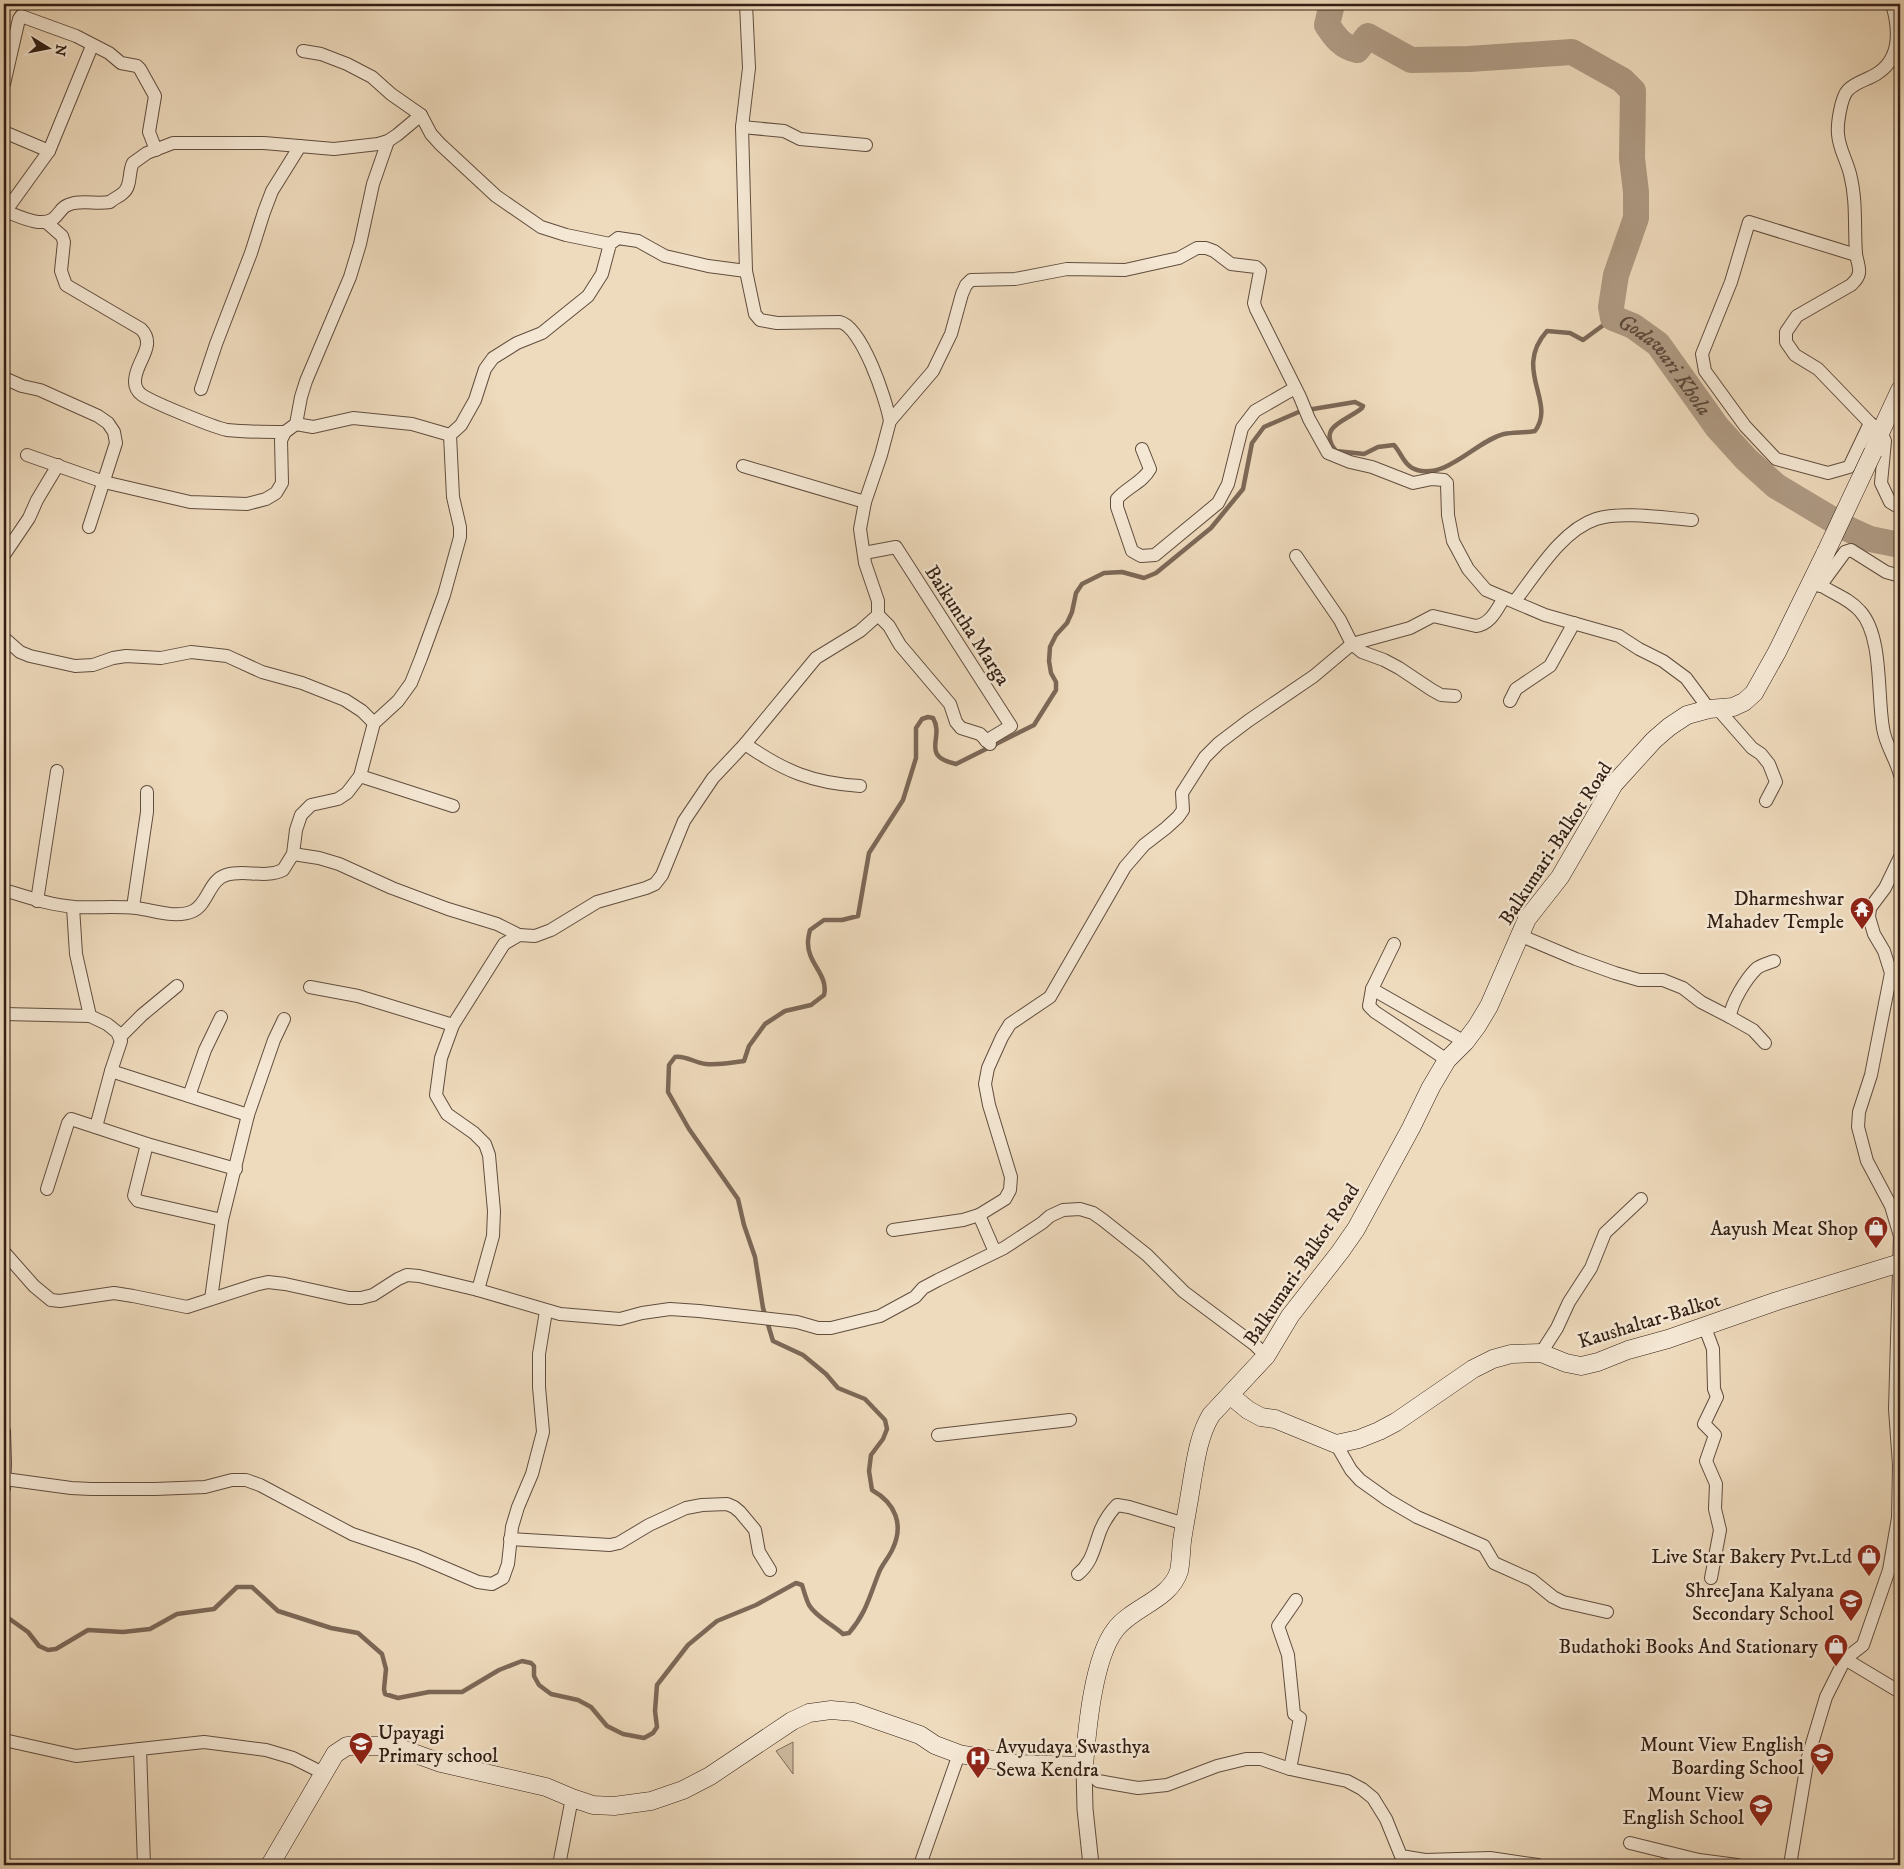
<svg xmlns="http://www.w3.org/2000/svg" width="1904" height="1869" font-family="'IM FELL DW Pica',serif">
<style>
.green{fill:#ceba9f;stroke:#806c5a}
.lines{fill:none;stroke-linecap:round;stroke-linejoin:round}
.stream{stroke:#7c6857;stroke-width:4.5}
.river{stroke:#ae9a83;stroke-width:26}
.minor-casing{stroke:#614d3e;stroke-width:14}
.tertiary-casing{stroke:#614d3e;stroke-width:17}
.secondary-casing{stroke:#321e14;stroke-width:19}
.minor{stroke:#f4e7d3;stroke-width:12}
.tertiary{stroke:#f4e7d3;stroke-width:15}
.secondary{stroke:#f4e7d3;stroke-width:18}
.secondary-bridge-casing{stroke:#321e14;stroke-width:19;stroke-linecap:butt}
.secondary-bridge{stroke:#f4e7d3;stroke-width:18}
.labels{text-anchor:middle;stroke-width:5;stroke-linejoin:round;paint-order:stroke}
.street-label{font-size:20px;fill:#321e14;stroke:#f4e7d3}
.poi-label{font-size:20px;fill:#321e14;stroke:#f4e7d3;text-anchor:end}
.water-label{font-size:21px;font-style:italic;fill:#5d493b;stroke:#f4e7d3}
</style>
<rect width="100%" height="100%" fill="#eedabc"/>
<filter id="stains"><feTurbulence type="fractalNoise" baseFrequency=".004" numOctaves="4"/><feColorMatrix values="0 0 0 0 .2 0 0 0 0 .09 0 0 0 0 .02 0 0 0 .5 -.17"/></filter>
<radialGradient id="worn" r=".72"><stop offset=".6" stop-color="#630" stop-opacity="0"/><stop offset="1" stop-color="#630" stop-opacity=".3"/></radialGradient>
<path class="green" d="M 793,1742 L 793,1774 L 776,1751 Z"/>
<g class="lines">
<path class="stream" d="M 4,1615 L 28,1632 L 39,1646 L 48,1650 L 56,1649 L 88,1630 L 123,1632 L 150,1629 L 177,1614 L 214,1609 L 237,1587 L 252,1587 L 278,1611 L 331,1628 L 358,1633 L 382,1654 L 386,1669 L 384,1689 L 385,1694 L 398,1698 L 429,1692 L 462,1692 L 499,1670 L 522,1661 L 531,1663 L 534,1666 L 534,1676 L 539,1685 L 551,1694 L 578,1700 L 591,1707 L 607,1726 L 623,1734 L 644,1738 L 653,1733 L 657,1727 L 655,1711 L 657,1685 L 688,1645 L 717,1621 L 756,1605 L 796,1583 L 802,1585 C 804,1591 806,1599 809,1605 C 816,1617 832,1624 843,1634 L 849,1633 C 866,1613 869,1598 878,1575 C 881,1565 889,1558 893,1548 C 904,1524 895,1503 872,1490 L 869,1471 L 871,1455 L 883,1439 L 887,1429 L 885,1420 L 865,1399 L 838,1388 L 826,1374 L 803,1355 L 773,1341 L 763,1308 L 755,1257 L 744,1225 L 738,1199 L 689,1129 L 668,1092 L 669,1065 L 675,1057 C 685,1055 695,1063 706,1064 C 719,1065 731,1063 744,1061 L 749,1046 L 765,1024 L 785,1011 L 811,1005 L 824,995 C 829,975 807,963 808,942 C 808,938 809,934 810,930 L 824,920 L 842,920 L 858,916 L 869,853 L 903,800 L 916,758 L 916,728 L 922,719 L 928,717 L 933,718 C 945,738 919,756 956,764 L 1034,725 L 1056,690 L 1056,682 L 1051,673 L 1049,661 L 1050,647 L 1056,635 L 1067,623 L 1072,612 L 1076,593 L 1082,584 L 1104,573 L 1122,572 L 1144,578 L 1156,573 L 1211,528 L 1243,489 L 1252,443 L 1264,427 L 1301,411 L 1355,402 L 1363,406 L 1362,408 C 1347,421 1316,426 1336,451 L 1364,454 L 1378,447 L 1394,445 C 1402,454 1404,466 1417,470 C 1447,479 1476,441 1504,434 C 1514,432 1525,433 1535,431 C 1557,402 1512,370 1547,331 L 1570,333 L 1583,340 L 1613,318"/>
<path class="river" id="s1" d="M 1332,4 L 1327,25 C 1335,37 1342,47 1357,50 L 1368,36 L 1411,60 L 1469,59 L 1572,52 L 1622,80 L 1633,91 L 1632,158 L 1636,192 L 1636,218 L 1616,275 L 1611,307 L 1613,318 L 1633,326 L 1658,344 L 1717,427 L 1746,459 L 1776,486 L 1848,529 L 1870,539 L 1900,545"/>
<defs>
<g id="minor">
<path d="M 746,4 L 749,68 L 742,127 L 746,271 L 755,314 L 760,320 L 777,323 L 840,322 C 862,327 886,399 890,421"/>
<path d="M 1892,4 C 1899,28 1902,57 1878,73 C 1868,80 1857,81 1848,90 C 1841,97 1837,124 1838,134 C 1839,149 1847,161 1850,174 C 1857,201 1854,227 1856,254 C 1857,261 1860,267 1859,273 C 1858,279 1855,281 1851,285 L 1797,316 L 1786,332 L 1786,342 L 1795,355 L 1818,369 L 1870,423 L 1881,431 L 1885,441 L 1881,483 L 1890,502 L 1900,508"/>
<path d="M 303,51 L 321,54 L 347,64 L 372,77 L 391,94 L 421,115 L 431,134 L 440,144 L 496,196 L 541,227 L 566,235 L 610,244"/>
<path d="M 4,84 L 19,19 L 21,16 L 76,36 L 109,53 L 121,63 L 137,66 L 140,69 L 155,96 L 149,132 L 156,150"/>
<path d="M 742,127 L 784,131 L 800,139 L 866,145"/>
<path d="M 4,132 L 49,151"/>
<path d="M 4,211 C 17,215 40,228 53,219 C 62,212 60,206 74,203 C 86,201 98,204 110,202 C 114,198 119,197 123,193 C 132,186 128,172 133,163 L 147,153 L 173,143 L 264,143 L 334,149 L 378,144 L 388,141 L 397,135 L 421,115"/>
<path d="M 5,212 L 49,151 L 92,46"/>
<path d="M 46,222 L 62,236 L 64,242 L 61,271 L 66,285 L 141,329 C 158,346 134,363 135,382 C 135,387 138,392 142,395 C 154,403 213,427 227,430 C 246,432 266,432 285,432"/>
<path d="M 1856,255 L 1749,222 L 1731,282 L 1702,354 L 1705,371 L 1745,426 L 1776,459 L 1828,473 L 1849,467 L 1870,423"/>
<path d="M 4,378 L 22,386 L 40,390 L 98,416 L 108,423 L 114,432 L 116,443 L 89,527"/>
<path d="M 201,389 L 216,344 L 251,253 L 264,212 L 272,191 L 300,146"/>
<path d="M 296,424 L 313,427 L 353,418 L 412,424 L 450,435"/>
<path d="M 1142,449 L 1150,469 C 1143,482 1126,488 1117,499 L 1117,507 L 1132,551 L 1141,556 L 1155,555 L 1218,503 L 1228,484 L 1242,428 L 1255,411 L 1295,388"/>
<path d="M 27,455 L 104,482 L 190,502 L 247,504 L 266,499 L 276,493 L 282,483 L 281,440 L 285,432 L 296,424 L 301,397 L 306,381 L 350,277 L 360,244 L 373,184 L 388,141"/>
<path d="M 743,466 L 865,502"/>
<path d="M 864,553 L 896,547 L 1011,726 L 986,741"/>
<path d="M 4,555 L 29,518 L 37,500 L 58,465"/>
<path d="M 1296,556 L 1340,620 L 1352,644 L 1362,652 L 1384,660 L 1399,668 L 1432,690 L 1441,695 L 1455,696"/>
<path d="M 1812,579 C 1827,592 1847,596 1860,611 C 1883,636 1877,694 1883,728 C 1885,744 1896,759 1900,775"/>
<path d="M 1820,586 L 1845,552 L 1851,550 L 1886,572 L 1900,576"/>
<path d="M 1515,601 C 1536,574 1562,530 1596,519 C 1621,511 1665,518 1692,520"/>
<path d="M 878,615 L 889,626 L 900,645 L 950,704 L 956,722 L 961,728 L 980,734 L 990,744"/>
<path d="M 4,638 L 20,652 L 30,656 L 75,666 L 93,665 L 113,658 L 126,656 L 161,658 L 191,652 L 227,656 L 262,672 L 302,683 L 345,700 L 362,711 L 374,723"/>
<path d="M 1510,701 L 1516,689 L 1550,666 L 1574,623"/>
<path d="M 1717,708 L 1752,748 L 1761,754 L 1769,764 L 1776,782 L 1766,801"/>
<path d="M 745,744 C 784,771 812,783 860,786"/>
<path d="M 360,776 L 453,806"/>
<path d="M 293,854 L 319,858 L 339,864 L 392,888 L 448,909 L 497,924 L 519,935"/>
<path d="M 4,890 C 27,897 50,905 75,907 C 95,908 116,906 136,908 C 153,910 176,919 193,911 C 208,904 209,880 226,875 C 245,869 264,879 283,870 L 293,854 L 296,830 L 301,815 L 311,805 L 338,799 L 347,793 L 360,776 L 374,723 L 398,701 L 411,683 L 421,658 L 444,595 L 460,537 L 460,527 L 453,497 L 450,435 L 461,425 L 475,400 L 485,369 L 493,358 L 517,343 L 542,333 L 588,296 L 602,274 L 610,244 L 618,238 L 638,241 L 665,256 L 708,266 L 746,271"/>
<path d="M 37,901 L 57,771"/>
<path d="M 73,907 L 76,954 L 90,1016"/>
<path d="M 133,907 L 147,812 L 147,792"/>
<path d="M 1519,935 L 1576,959 L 1615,973 L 1639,980 L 1663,980 L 1683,988 L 1701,1002 L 1730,1017 C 1731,1003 1746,979 1756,969 C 1760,965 1769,963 1774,961"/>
<path d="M 1394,944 L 1372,989 L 1369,1006 L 1375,1012 L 1447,1060"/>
<path d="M 310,987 L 358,996 L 453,1025"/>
<path d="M 1372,989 L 1465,1042"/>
<path d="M 4,1014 L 90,1016 L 107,1024 L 117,1032 L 121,1041 L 111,1071"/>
<path d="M 1730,1017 L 1753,1030 L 1765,1043"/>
<path d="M 120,1037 L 142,1015 L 177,986"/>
<path d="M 189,1096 L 205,1050 L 221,1017"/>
<path d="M 96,1127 L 111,1071 L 248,1115"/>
<path d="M 147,1144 L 134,1196 L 138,1201 L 222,1220"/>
<path d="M 47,1189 L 68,1123 L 71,1119 L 147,1144 L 236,1169"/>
<path d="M 979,1215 L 995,1252"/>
<path d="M 893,1230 L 963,1220 L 979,1215 L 1005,1199 L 1010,1190 L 1011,1177 L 989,1105 L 985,1084 L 988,1068 L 1002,1037 L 1010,1024 L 1050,997 L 1125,867 L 1144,845 L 1166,828 L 1178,817 L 1183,810 L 1182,793 L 1205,757 L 1219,743 L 1248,721 L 1314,676 L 1352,644 L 1410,628 L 1433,616 L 1476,626 C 1491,624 1497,609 1504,598"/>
<path d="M 4,1252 L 34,1286 L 51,1300 L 60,1301 L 114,1293 L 133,1296 L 187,1307 L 255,1285 L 268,1282 L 285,1284 L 349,1298 L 361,1298 L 373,1295 L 398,1279 L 407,1275 L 419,1276 L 478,1290 L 560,1314 L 620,1319 L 642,1313 L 670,1309 L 699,1311 L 797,1322 L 818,1328 L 831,1328 L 880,1316 L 915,1297 L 923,1288 L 938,1280 L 1004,1248 L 1042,1223 L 1050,1216 L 1063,1210 L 1080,1209 L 1093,1213 L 1103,1220 L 1147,1255 L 1184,1292 L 1255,1345 L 1266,1356"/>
<path d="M 478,1290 L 493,1236 L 494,1211 L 489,1155 L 485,1144 L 474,1133 L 447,1114 L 436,1095 L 441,1058 L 453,1025 L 504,944 L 519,935 L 535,936 L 551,930 L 597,902 L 646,888 L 655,884 L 662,875 L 684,821 L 713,778 L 745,744 L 816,658 L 860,631 L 878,615 L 878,601 L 865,563 L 860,529 L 865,502 L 881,455 L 890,421 L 933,371 L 951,334 L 962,294 L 966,285 L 971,280 L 1015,279 L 1067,269 L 1125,270 L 1179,258 L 1197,248 L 1206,248 L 1214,251 L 1231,264 L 1256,267 L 1260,271 L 1254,303 L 1256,309 L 1300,397 L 1309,419 L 1328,453 L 1350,462 L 1372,467 L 1413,483 L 1432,479 L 1444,480 L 1447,483 L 1448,515 L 1453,541 L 1468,569 L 1486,590 L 1545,615 L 1619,636 L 1639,649 L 1663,661 L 1686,678 L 1709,709"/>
<path d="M 211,1299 L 222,1220 L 248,1115 L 274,1040 L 284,1019"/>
<path d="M 1704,1325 L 1713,1349 L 1714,1389 L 1717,1397 L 1704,1424 L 1715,1435 L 1706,1461 L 1716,1484 L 1715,1509 L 1720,1530 L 1711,1578"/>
<path d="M 1541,1353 L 1557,1328 L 1569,1302 L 1591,1268 L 1605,1233 L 1641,1199"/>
<path d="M 4,1431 L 5,1464 L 4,1488"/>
<path d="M 938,1435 L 1070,1420"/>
<path d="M 1336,1444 L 1351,1470 L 1360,1480 L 1388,1500 L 1417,1517 L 1484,1546 L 1494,1563 L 1532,1580 L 1553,1597 L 1563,1602 L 1607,1612"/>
<path d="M 5,1479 L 71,1488 L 91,1489 L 155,1489 L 205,1487 L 232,1480 L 246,1480 L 260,1485 L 352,1534 L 417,1556 L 478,1582 L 492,1584 L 503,1578 L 508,1564 L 512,1527 L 518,1507 L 532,1474 L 543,1432 L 539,1387 L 539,1354 L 546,1311"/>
<path d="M 510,1539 L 610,1545 L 619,1543 L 649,1525 L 686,1508 L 702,1505 L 727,1504 L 734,1507 L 740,1512 L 755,1530 L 759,1552 L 770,1570"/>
<path d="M 1078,1574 C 1093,1562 1094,1546 1101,1529 C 1105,1520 1110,1512 1117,1505 L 1129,1507 L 1185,1524"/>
<path d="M 1845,1659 L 1900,1692"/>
<path d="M 4,1740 L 76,1756 L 204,1742 L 266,1750 L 293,1758 L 323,1773"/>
<path d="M 140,1749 L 144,1865"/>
<path d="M 1084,1766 L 1098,1781 L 1138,1788 L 1167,1785 L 1217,1766 L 1246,1759 L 1261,1759 L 1290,1769 L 1347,1781 L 1362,1789 L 1373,1798 L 1386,1819 L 1401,1856 L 1425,1860 L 1490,1858 L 1538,1865"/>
<path d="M 1290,1769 L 1300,1718 L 1294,1714 L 1288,1655 L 1278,1626 L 1296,1600"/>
<path d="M 1630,1843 L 1699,1860 L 1737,1865"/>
<path d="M 559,1865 L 572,1798"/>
<path d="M 920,1865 L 959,1754"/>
<path d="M 1790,1865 L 1808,1757 L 1826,1697 L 1845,1659 L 1863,1645 L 1889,1570 L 1898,1518 L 1899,1465 L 1895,1409 L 1900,1236 L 1891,1206 L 1867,1161 L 1858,1127 L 1859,1112 L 1871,1075 L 1891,973 L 1884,951 L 1874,934 L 1869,917 L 1870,908 L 1885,888 L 1900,857"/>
</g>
<path id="tertiary" d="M 1084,1766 L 1085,1809 L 1091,1865"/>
<g id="secondary">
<path d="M 1873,452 L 1881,431 L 1900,390"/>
<path d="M 1231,1396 L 1248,1410 L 1261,1417 L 1275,1419 L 1336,1444 L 1359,1439 L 1379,1431 L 1396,1422 L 1473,1369 L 1493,1359 L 1511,1354 L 1541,1353 L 1566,1363 L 1581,1366 L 1598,1362 L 1628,1350 L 1668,1339 L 1777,1301 L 1900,1263"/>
<path d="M 270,1865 L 335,1754 L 347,1746 L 381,1746 L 402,1749 L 441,1763 L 546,1787 L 572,1798 L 593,1805 L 614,1806 L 651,1801 L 683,1790 L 710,1776 L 792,1721 L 809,1713 L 831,1710 L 854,1712 L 920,1735 L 935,1745 L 959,1754 L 1017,1764 L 1084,1766 C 1087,1730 1093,1659 1115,1630 C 1132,1607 1170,1600 1179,1571 C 1181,1562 1181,1550 1182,1541 C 1185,1521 1189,1501 1192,1481 C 1196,1458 1199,1435 1211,1415 L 1266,1356 L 1290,1316 L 1340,1252 L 1356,1229 L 1411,1128 L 1431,1087 L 1447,1060 L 1465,1042 L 1477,1026 L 1489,1006 L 1527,919 L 1560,877 L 1614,784 L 1654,740 L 1669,727 L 1687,715 L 1709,709 L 1733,707 L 1744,702 L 1754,693 L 1777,652 L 1826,552"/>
</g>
</defs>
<use href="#minor" class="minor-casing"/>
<use href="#tertiary" class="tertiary-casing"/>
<use href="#secondary" class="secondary-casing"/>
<use href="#minor" class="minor"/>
<use href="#tertiary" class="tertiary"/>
<use href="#secondary" class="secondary"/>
<defs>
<path id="secondary-bridge" d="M 1826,552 L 1873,452"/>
</defs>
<use href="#secondary-bridge" class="secondary-bridge-casing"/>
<use href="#secondary-bridge" class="secondary-bridge"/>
</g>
<defs>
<symbol id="temple-pin" viewBox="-11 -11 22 30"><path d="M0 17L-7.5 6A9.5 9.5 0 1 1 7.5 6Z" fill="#8f2418" stroke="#f4e7d3"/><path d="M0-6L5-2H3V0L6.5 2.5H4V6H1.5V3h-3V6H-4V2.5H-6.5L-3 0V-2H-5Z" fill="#fff"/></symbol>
<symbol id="shop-pin" viewBox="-11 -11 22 30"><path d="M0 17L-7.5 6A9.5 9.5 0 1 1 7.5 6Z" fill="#8f2418" stroke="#f4e7d3"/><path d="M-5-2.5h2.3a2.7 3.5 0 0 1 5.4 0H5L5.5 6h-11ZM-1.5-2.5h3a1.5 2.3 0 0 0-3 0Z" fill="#fff"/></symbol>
<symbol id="university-pin" viewBox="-11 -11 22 30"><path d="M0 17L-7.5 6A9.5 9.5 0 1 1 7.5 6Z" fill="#8f2418" stroke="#f4e7d3"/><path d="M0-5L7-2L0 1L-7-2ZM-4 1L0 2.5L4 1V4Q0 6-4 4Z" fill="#fff"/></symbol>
<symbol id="school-pin" viewBox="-11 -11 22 30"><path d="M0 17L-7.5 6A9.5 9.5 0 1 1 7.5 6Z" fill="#8f2418" stroke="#f4e7d3"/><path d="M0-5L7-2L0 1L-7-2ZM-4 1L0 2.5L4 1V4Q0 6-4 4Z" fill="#fff"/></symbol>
<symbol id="hospital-pin" viewBox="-11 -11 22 30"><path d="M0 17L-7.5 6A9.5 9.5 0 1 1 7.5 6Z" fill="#8f2418" stroke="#f4e7d3"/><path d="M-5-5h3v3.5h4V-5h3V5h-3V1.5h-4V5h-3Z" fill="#fff"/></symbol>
</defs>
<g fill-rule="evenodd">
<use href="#temple-pin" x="1848" y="895" width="28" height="38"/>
<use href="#shop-pin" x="1862" y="1214" width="28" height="38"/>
<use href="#shop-pin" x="1855" y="1542" width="28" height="38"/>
<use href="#university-pin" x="1837" y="1587" width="28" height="38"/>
<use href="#shop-pin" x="1822" y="1632" width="28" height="38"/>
<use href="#school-pin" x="347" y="1730" width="28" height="38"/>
<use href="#university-pin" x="1808" y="1741" width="28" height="38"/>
<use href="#hospital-pin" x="964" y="1744" width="28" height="38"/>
<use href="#school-pin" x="1747" y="1792" width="28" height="38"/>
</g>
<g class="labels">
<g class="street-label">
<text transform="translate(968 625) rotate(57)" y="7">Baikuntha Marga</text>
<text transform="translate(1555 843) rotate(-57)" y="7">Balkumari-Balkot Road</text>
<text transform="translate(1301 1264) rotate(-56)" y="7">Balkumari-Balkot Road</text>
<text transform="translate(1649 1320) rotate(-17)" y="7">Kaushaltar-Balkot</text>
</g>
<g class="poi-label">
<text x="1844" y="905">Dharmeshwar<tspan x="1844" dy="23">Mahadev Temple</tspan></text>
<text x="1858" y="1235">Aayush Meat Shop</text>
<text x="1852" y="1563">Live Star Bakery Pvt.Ltd</text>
<text x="1834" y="1597">ShreeJana Kalyana<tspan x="1834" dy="23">Secondary School</tspan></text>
<text x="1818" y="1653">Budathoki Books And Stationary</text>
<text x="378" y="1739" text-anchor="start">Upayagi<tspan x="378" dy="23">Primary school</tspan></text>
<text x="1804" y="1751">Mount View English<tspan x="1804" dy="23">Boarding School</tspan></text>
<text x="996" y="1753" text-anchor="start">Avyudaya Swasthya<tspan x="996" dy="23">Sewa Kendra</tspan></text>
<text x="1744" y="1801">Mount View<tspan x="1744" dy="23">English School</tspan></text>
</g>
<g class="water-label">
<text dy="7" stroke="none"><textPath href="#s1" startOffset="666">Godawari Khola</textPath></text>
</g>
</g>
<rect width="1904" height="1869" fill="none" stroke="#eedabc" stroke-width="20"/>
<rect x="5" y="5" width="1894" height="1859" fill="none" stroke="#321e14" stroke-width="2.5"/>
<rect x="10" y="10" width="1884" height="1849" fill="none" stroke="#321e14"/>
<g transform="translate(48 48) rotate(100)" stroke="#f4e7d3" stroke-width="4" paint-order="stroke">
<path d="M0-4L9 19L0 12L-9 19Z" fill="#321e14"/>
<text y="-8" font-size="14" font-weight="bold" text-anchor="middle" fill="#321e14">N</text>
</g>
<rect width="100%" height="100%" filter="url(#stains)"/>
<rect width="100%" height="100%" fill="url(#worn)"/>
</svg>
